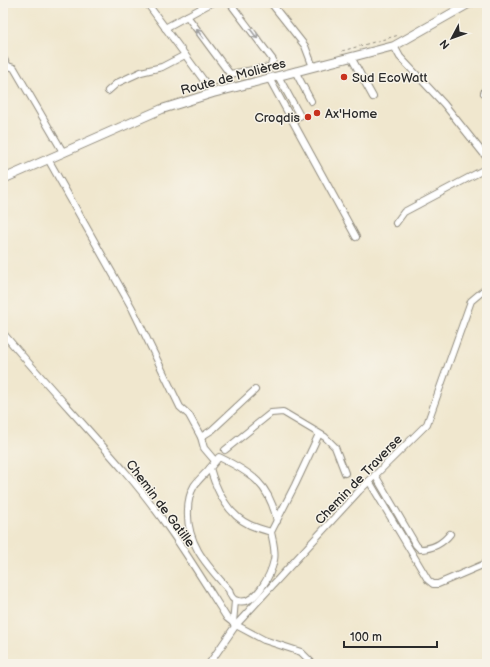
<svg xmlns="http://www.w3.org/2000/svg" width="490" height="667" font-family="'Balsamiq Sans',sans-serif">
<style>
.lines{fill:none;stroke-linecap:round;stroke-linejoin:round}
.minor-casing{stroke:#8e897c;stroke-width:8}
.major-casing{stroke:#8e897c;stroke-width:10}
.path{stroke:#8e897c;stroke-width:1;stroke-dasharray:3 3;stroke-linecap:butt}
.minor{stroke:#fff;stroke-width:6}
.major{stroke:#fff;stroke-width:8}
.oneway{stroke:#a0a0a0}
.poi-dot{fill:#c8321e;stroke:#f7f3e8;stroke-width:1.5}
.labels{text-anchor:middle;stroke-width:3;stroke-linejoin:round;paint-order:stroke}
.street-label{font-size:13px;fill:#2b2b2b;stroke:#f7f3e8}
.poi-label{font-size:13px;fill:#2b2b2b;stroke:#f7f3e8;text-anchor:start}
</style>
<rect width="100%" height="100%" fill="#f7f3e8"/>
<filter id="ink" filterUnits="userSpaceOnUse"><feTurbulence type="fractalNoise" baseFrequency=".025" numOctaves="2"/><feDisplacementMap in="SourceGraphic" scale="8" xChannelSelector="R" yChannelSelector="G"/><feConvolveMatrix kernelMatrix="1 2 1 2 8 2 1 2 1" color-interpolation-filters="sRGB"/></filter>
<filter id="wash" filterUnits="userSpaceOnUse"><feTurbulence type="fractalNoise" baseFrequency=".012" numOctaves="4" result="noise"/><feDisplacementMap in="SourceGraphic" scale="16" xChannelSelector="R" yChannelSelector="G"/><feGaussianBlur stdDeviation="0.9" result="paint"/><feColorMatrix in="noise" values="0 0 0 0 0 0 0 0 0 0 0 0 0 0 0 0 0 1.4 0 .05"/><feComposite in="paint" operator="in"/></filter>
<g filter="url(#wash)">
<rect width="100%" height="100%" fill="#f0e7ce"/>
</g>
<g filter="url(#ink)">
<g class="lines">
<defs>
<g id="minor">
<path d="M 147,3 L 213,93"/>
<path d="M 271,3 L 305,46 L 313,67"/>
<path d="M 187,16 L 230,74 L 270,67 L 273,60 L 230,3"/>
<path d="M 165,28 L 211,3"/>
<path d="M 394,46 L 400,57 L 444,104 L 487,158"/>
<path d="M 351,57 L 373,97"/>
<path d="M 3,58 L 8,66 L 14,68 L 63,152"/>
<path d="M 295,71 L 311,101"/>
<path d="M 278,76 L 300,116"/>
<path d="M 269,78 L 356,237"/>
<path d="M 108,91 L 117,83 L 141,72 L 162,67 L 185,55"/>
<path d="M 484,93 L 487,85"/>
<path d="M 48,159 L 132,308 L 180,407 L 189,415 L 201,437 L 204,448 L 215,461"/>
<path d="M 396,223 L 404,212 L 487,168"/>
<path d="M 3,333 C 43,381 86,426 127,474 C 165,518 196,569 227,618 L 236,625 L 264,640 L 301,652 L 313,664"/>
<path d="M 201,437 L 212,430 L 255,390"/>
<path d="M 225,450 L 271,413 L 283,412 L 325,437 L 335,447 L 345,473"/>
<path d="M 210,468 C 205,474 198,480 194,486 C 190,493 188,502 188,510 C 186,544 208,566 229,590 C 230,596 232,600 238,601 C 256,606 271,574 274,560 C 276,551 273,542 271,532 L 295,485 L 319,434"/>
<path d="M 375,475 L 416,545 L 420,549 C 432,549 443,543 450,534"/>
<path d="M 369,481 L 428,580 L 433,584 L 438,584 L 487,563"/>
<path d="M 271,532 C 264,530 257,528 250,525 C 228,515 216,489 210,468 L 219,457 C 252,473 269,484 277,521"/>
<path d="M 233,623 L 235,601"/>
<path d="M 209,664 L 236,625 L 359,491 L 427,424 L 471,301 L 484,290 L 487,291"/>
</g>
<path id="major" d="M 3,179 L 162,109 L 213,93 L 394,46 L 470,3"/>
</defs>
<use href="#minor" class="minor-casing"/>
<use href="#major" class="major-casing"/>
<g class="path">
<path d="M 342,51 L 399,35"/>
<path d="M 215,85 L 229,80"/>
</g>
<use href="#minor" class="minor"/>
<use href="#major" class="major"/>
</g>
<defs><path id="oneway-shaft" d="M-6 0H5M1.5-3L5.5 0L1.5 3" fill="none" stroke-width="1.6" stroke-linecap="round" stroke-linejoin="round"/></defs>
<g class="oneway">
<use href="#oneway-shaft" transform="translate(200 34) rotate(-127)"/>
<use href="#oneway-shaft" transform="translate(254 34) rotate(53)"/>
</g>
</g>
<g class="poi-dot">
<circle cx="344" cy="77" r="4"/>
<circle cx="317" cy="113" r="4"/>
<circle cx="308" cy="117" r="4"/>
</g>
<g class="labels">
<g class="street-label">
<text transform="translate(233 76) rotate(-15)" y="5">Route de Molières</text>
<text transform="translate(358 479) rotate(-46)" y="5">Chemin de Traverse</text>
<text transform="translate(161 503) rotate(53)" y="5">Chemin de Gatille</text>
</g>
<g class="poi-label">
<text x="352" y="82">Sud EcoWatt</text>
<text x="325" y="118">Ax'Home</text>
<text x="300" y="122" text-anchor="end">Croqdis</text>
</g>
</g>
<rect width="490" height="667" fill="none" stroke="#f7f3e8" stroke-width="16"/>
<g transform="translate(452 38) rotate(229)" stroke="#f7f3e8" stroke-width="3" paint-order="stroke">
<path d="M0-3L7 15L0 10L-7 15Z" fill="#2b2b2b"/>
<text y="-6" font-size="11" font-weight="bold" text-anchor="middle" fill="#2b2b2b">N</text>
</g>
<path d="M344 641v6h93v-6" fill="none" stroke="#2b2b2b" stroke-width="2"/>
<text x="350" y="641" font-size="12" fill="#2b2b2b" stroke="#f7f3e8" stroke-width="3" paint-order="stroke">100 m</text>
</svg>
